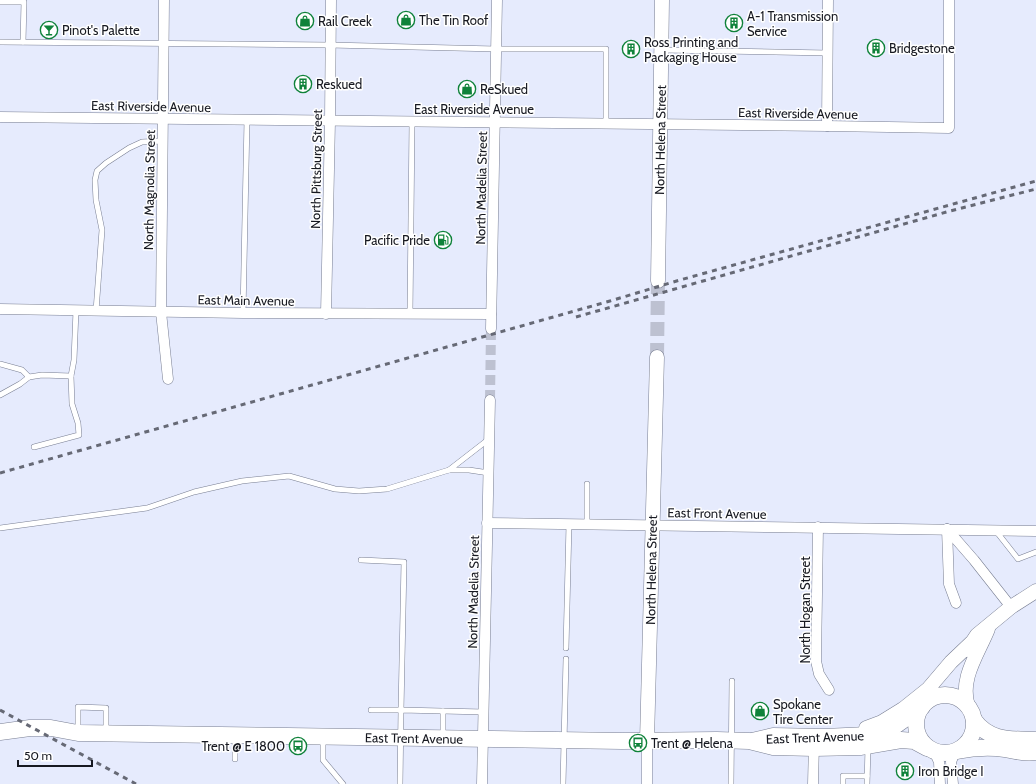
<svg xmlns="http://www.w3.org/2000/svg" width="1036" height="784" font-family="Cabin,sans-serif">
<style>
.lines{fill:none;stroke-linecap:round;stroke-linejoin:round}
.street-tunnel{stroke:#bdc1d1;stroke-width:10;stroke-dasharray:10 5;stroke-linecap:butt}
.secondary-tunnel{stroke:#bdc1d1;stroke-width:14;stroke-dasharray:14 7;stroke-linecap:butt}
.lane-casing{stroke:#787e92;stroke-width:6}
.street-casing{stroke:#787e92;stroke-width:11}
.secondary-casing{stroke:#787e92;stroke-width:15}
.primary-casing{stroke:#787e92;stroke-width:17}
.lane{stroke:#fff;stroke-width:5}
.street{stroke:#fff;stroke-width:10}
.secondary{stroke:#fff;stroke-width:14}
.primary{stroke:#fff;stroke-width:16}
.rail{stroke:#666975;stroke-width:3;stroke-dasharray:5 5;stroke-linecap:butt}
.labels{text-anchor:middle;stroke-width:3;stroke-linejoin:round;paint-order:stroke}
.poi-label{font-size:13px;fill:#171921;stroke:#fff;text-anchor:start}
.street-label{font-size:13px;fill:#171921;stroke:#fff}
</style>
<rect width="100%" height="100%" fill="#e6ebfd"/>
<g class="lines">
<path class="street-tunnel" d="M 490,400 L 491,329"/>
<path class="secondary-tunnel" d="M 657,357 L 658,281"/>
<defs>
<g id="lane">
<path d="M 0,2 L 24,2 L 23,42"/>
<path d="M 0,42 L 330,45 L 496,49 L 606,49 L 606,123"/>
<path d="M 663,50 L 828,53"/>
<path d="M 96,311 L 102,230 L 96,200 L 95,180 L 97,171 L 106,163 L 129,148 L 142,142 L 163,141"/>
<path d="M 243,313 L 247,120"/>
<path d="M 410,313 L 412,122"/>
<path d="M 0,364 L 22,370 L 29,377 L 20,384 L 0,395"/>
<path d="M 29,377 L 42,375 L 71,376 L 74,360 L 76,310"/>
<path d="M 34,447 L 79,435 L 78,423 L 72,404 L 71,376"/>
<path d="M 449,470 L 489,439"/>
<path d="M 587,484 L 587,524"/>
<path d="M 0,528 L 147,508 L 194,492 L 242,481 L 289,476 L 335,489 L 359,491 L 387,489 L 449,470 L 469,470 L 489,473"/>
<path d="M 996,531 L 1018,559 L 1036,552"/>
<path d="M 361,560 L 404,562 L 401,710 L 371,710"/>
<path d="M 566,648 L 569,524"/>
<path d="M 78,730 L 78,707 L 106,708 L 106,732"/>
<path d="M 443,737 L 443,711"/>
<path d="M 323,740 L 323,760 L 343,784"/>
<path d="M 235,759 L 235,738"/>
<path d="M 400,784 L 401,710 L 484,712"/>
<path d="M 563,784 L 566,659"/>
<path d="M 731,784 L 732,681"/>
<path d="M 843,784 L 843,776 L 867,776"/>
<path d="M 867,784 L 868,747"/>
</g>
<g id="street">
<path d="M 164,0 L 161,312 L 168,379"/>
<path d="M 0,117 L 827,126 L 949,128 L 949,0"/>
<path d="M 827,126 L 828,0"/>
<path d="M 0,309 L 243,313 L 491,314"/>
<path d="M 326,314 L 330,121 L 331,0"/>
<path d="M 491,329 L 497,0"/>
<path d="M 487,523 L 1036,531"/>
<path d="M 818,527 L 816,661 L 819,674 L 829,690"/>
<path d="M 947,529 L 974,560 L 1011,607"/>
<path d="M 947,529 L 949,584 L 956,603"/>
<path d="M 934,751 L 939,762 L 940,784"/>
<path d="M 482,784 L 490,400"/>
<path d="M 647,784 L 647,741"/>
<path d="M 813,784 L 814,743"/>
<path d="M 953,784 L 951,762 L 955,752"/>
</g>
<g id="secondary">
<path d="M 658,281 L 662,0"/>
<path d="M 967,650 L 977,635 L 1011,607 L 1036,591"/>
<path d="M 968,706 C 959,679 978,654 988,629"/>
<path d="M 866,728 L 882,722 L 903,709 L 928,689 L 951,662 L 971,643"/>
<path d="M 647,741 L 657,357"/>
</g>
<g id="primary">
<circle cx="945" cy="724" r="29"/>
<path d="M 974,720 C 990,742 1012,739 1036,740"/>
<path d="M 0,732 L 30,728 L 51,728 L 78,733 L 622,741 L 717,740 L 749,741 L 773,747 L 814,748 L 860,747 L 901,740 L 914,741 L 927,748"/>
<path d="M 752,741 L 773,736 L 824,737 L 868,735 L 877,733 L 895,726 L 922,707"/>
<path d="M 957,751 C 972,748 990,747 1005,749 C 1015,751 1025,754 1036,752"/>
</g>
</defs>
<use href="#lane" class="lane-casing"/>
<use href="#street" class="street-casing"/>
<use href="#secondary" class="secondary-casing"/>
<use href="#primary" class="primary-casing"/>
<use href="#lane" class="lane"/>
<use href="#street" class="street"/>
<use href="#secondary" class="secondary"/>
<use href="#primary" class="primary"/>
<g class="rail">
<path d="M 576,317 L 950,211 L 1036,189"/>
<path d="M 0,473 L 610,301 L 680,280 L 1036,181"/>
<path d="M 0,710 L 136,784"/>
</g>
</g>
<defs>
<symbol id="shop-ring" viewBox="-11 -11 22 22"><circle r="9.5" fill="#fff" stroke="#0f823a" stroke-width="1.5"/><path d="M-5-2.5h2.3a2.7 3.5 0 0 1 5.4 0H5L5.5 6h-11ZM-1.5-2.5h3a1.5 2.3 0 0 0-3 0Z" fill="#0f823a"/></symbol>
<symbol id="building-ring" viewBox="-11 -11 22 22"><circle r="9.5" fill="#fff" stroke="#0f823a" stroke-width="1.5"/><path d="M-4-6H4V6H1V3H-1V6H-4ZM-2.5-4.3h1.7v1.8h-1.7ZM.8-4.3h1.7v1.8H.8ZM-2.5-1h1.7V.8h-1.7ZM.8-1h1.7V.8H.8Z" fill="#0f823a"/></symbol>
<symbol id="bar-ring" viewBox="-11 -11 22 22"><circle r="9.5" fill="#fff" stroke="#0f823a" stroke-width="1.5"/><path d="M-6-5H6L.8 .8V4.5H3.5V6h-7V4.5H-.8V.8Z" fill="#0f823a"/></symbol>
<symbol id="fuel-ring" viewBox="-11 -11 22 22"><circle r="9.5" fill="#fff" stroke="#0f823a" stroke-width="1.5"/><path d="M-5.5-6h7V0h2V4h1.3V-2.5L3-4.5l.8-.8L6-3V5H2.5V1h-1V6h-7ZM-4.2-4.7v3.2H.2V-4.7Z" fill="#0f823a"/></symbol>
<symbol id="bus-ring" viewBox="-11 -11 22 22"><circle r="9.5" fill="#fff" stroke="#0f823a" stroke-width="1.5"/><path d="M-5-6H5V4H4V6H2V4H-2V6H-4V4H-5ZM-3.5-4V0h7V-4ZM-3.5 1.2v1.5H-2V1.2ZM2 1.2v1.5H3.5V1.2Z" fill="#0f823a"/></symbol>
</defs>
<g fill-rule="evenodd">
<use href="#shop-ring" x="396" y="10" width="20" height="20"/>
<use href="#shop-ring" x="295" y="11" width="20" height="20"/>
<use href="#building-ring" x="724" y="13" width="20" height="20"/>
<use href="#bar-ring" x="39" y="20" width="20" height="20"/>
<use href="#building-ring" x="866" y="38" width="20" height="20"/>
<use href="#building-ring" x="621" y="39" width="20" height="20"/>
<use href="#building-ring" x="293" y="74" width="20" height="20"/>
<use href="#shop-ring" x="457" y="79" width="20" height="20"/>
<use href="#fuel-ring" x="433" y="230" width="20" height="20"/>
<use href="#shop-ring" x="750" y="701" width="20" height="20"/>
<use href="#bus-ring" x="628" y="733" width="20" height="20"/>
<use href="#bus-ring" x="288" y="736" width="20" height="20"/>
<use href="#building-ring" x="895" y="761" width="20" height="20"/>
</g>
<g class="labels">
<g class="poi-label">
<text x="747" y="21">A-1 Transmission<tspan x="747" dy="15">Service</tspan></text>
<text x="419" y="25">The Tin Roof</text>
<text x="318" y="26">Rail Creek</text>
<text x="62" y="35">Pinot's Palette</text>
<text x="644" y="47">Ross Printing and<tspan x="644" dy="15">Packaging House</tspan></text>
<text x="889" y="53">Bridgestone</text>
<text x="316" y="89">Reskued</text>
<text x="480" y="94">ReSkued</text>
<text x="430" y="245" text-anchor="end">Pacific Pride</text>
<text x="773" y="709">Spokane<tspan x="773" dy="15">Tire Center</tspan></text>
<text x="651" y="748">Trent @ Helena</text>
<text x="285" y="751" text-anchor="end">Trent @ E 1800</text>
<text x="918" y="776">Iron Bridge I</text>
</g>
<g class="street-label">
<text transform="translate(151 106) rotate(1)" y="5">East Riverside Avenue</text>
<text x="474" y="114">East Riverside Avenue</text>
<text transform="translate(798 113) rotate(1)" y="5">East Riverside Avenue</text>
<text transform="translate(660 140) rotate(-89)" y="5">North Helena Street</text>
<text transform="translate(316 169) rotate(-89)" y="5">North Pittsburg Street</text>
<text transform="translate(481 188) rotate(-89)" y="5">North Madelia Street</text>
<text transform="translate(149 190) rotate(-89)" y="5">North Magnolia Street</text>
<text transform="translate(246 300) rotate(1)" y="5">East Main Avenue</text>
<text transform="translate(717 513) rotate(1)" y="5">East Front Avenue</text>
<text transform="translate(651 570) rotate(-89)" y="5">North Helena Street</text>
<text transform="translate(473 592) rotate(-89)" y="5">North Madelia Street</text>
<text transform="translate(805 610) rotate(-90)" y="5">North Hogan Street</text>
<text transform="translate(815 737) rotate(-2)" y="5">East Trent Avenue</text>
<text transform="translate(414 738) rotate(1)" y="5">East Trent Avenue</text>
</g>
</g>
<path d="M18 760v6h74v-6" fill="none" stroke="#171921" stroke-width="2"/>
<text x="24" y="760" font-size="12" fill="#171921" stroke="#ffffff" stroke-width="3" paint-order="stroke">50 m</text>
</svg>
